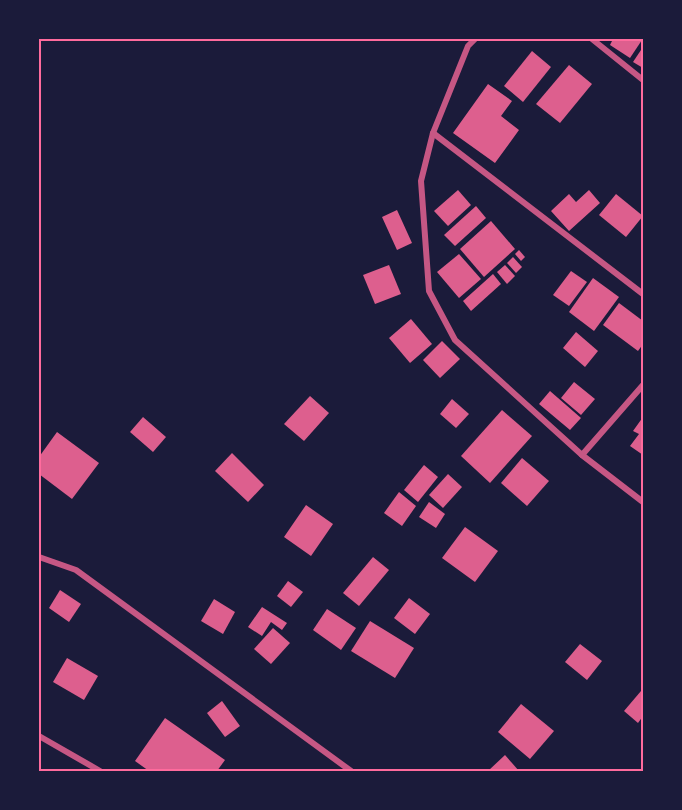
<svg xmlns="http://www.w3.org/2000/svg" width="682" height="810" font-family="Raleway,sans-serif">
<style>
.building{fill:#dd5f8e}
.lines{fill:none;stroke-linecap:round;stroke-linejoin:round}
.minor{stroke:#c65784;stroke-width:6}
.neatline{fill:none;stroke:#ff6b9d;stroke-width:2}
</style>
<rect width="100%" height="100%" fill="#1b1b3a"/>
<g class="building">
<path d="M 613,39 L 640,39 L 642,40 L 630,58 L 610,45 Z"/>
<path d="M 643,47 L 643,68 L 633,62 Z"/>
<path d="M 532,51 L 551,67 L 523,102 L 504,86 Z"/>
<path d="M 569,65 L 592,84 L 560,123 L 536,104 Z"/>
<path d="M 488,84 L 512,101 L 501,116 L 519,130 L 495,163 L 453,133 Z"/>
<path d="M 458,190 L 471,205 L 448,226 L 434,211 Z"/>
<path d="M 589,190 L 600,203 L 569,231 L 551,211 L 569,194 L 576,202 Z"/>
<path d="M 616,194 L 643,216 L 626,237 L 599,215 Z"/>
<path d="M 476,206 L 486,218 L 455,246 L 444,235 Z"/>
<path d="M 397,210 L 412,243 L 397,250 L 382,217 Z"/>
<path d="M 491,221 L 515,249 L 484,277 L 460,249 Z"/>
<path d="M 519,250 L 525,257 L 521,261 L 515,254 Z"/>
<path d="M 459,254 L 481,279 L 459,298 L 437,272 Z"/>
<path d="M 513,257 L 522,267 L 516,273 L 507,263 Z"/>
<path d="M 389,265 L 401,294 L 375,304 L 363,275 Z"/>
<path d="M 505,265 L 515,276 L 507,284 L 497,272 Z"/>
<path d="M 571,271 L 587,282 L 569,306 L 553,295 Z"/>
<path d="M 493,274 L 501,284 L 471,311 L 463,301 Z"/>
<path d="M 593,278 L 619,297 L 594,331 L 569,312 Z"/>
<path d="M 619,303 L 643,321 L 643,344 L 638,351 L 603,325 Z"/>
<path d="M 411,319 L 432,344 L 410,363 L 389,338 Z"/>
<path d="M 576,332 L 598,351 L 585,367 L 563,348 Z"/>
<path d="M 442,341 L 460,359 L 440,378 L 423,360 Z"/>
<path d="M 574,382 L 595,399 L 581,415 L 561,398 Z"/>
<path d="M 550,391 L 581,418 L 570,430 L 539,404 Z"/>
<path d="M 310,396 L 329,413 L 304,441 L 284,424 Z"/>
<path d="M 452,399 L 469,414 L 456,428 L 440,414 Z"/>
<path d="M 502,410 L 532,436 L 490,483 L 461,456 Z"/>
<path d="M 143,417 L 166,437 L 153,452 L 130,432 Z"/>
<path d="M 643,417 L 643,455 L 630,446 L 639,434 L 633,431 Z"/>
<path d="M 57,432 L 99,463 L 72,499 L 39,474 L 39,457 Z"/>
<path d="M 232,453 L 264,485 L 248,502 L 215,471 Z"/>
<path d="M 522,458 L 549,481 L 527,506 L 501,483 Z"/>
<path d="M 424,465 L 438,477 L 418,502 L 404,490 Z"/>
<path d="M 448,474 L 462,487 L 443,508 L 429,495 Z"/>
<path d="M 399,492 L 416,506 L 402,526 L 384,513 Z"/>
<path d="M 429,502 L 445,514 L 436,528 L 419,517 Z"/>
<path d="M 306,505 L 333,524 L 311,556 L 284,537 Z"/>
<path d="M 465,527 L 498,551 L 475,582 L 442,558 Z"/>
<path d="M 373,557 L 389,570 L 359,606 L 343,593 Z"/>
<path d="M 288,581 L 303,592 L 291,607 L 277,596 Z"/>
<path d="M 60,590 L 81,604 L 69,622 L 49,608 Z"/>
<path d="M 409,598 L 430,614 L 415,634 L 394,618 Z"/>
<path d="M 214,599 L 235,612 L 223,634 L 201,621 Z"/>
<path d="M 262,607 L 287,623 L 282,630 L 271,622 L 262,636 L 248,627 Z"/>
<path d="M 327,609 L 356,628 L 341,650 L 313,630 Z"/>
<path d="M 370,621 L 414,648 L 395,678 L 351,651 Z"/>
<path d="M 273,628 L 290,643 L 271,664 L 254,649 Z"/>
<path d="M 580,644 L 602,661 L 587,680 L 565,662 Z"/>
<path d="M 67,658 L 98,676 L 84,700 L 53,682 Z"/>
<path d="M 641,691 L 643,716 L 638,723 L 624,711 Z"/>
<path d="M 222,701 L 240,726 L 225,737 L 207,713 Z"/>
<path d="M 521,704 L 554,731 L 530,759 L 498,732 Z"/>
<path d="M 165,718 L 225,760 L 217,771 L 149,771 L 135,761 Z"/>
<path d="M 505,755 L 519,771 L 488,771 Z"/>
</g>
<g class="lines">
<g class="minor">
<path d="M 475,39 L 468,46 L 433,133 L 421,181 L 429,291 L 455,340 L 582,455 L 643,502"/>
<path d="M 592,39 L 643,80"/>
<path d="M 433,133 L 643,294"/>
<path d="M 582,455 L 643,385"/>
<path d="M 39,557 L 76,570 L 351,771"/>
<path d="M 39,736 L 100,771"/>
</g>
</g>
<rect width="682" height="810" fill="none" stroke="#1b1b3a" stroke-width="81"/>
<rect x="40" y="40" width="602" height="730" class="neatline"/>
</svg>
